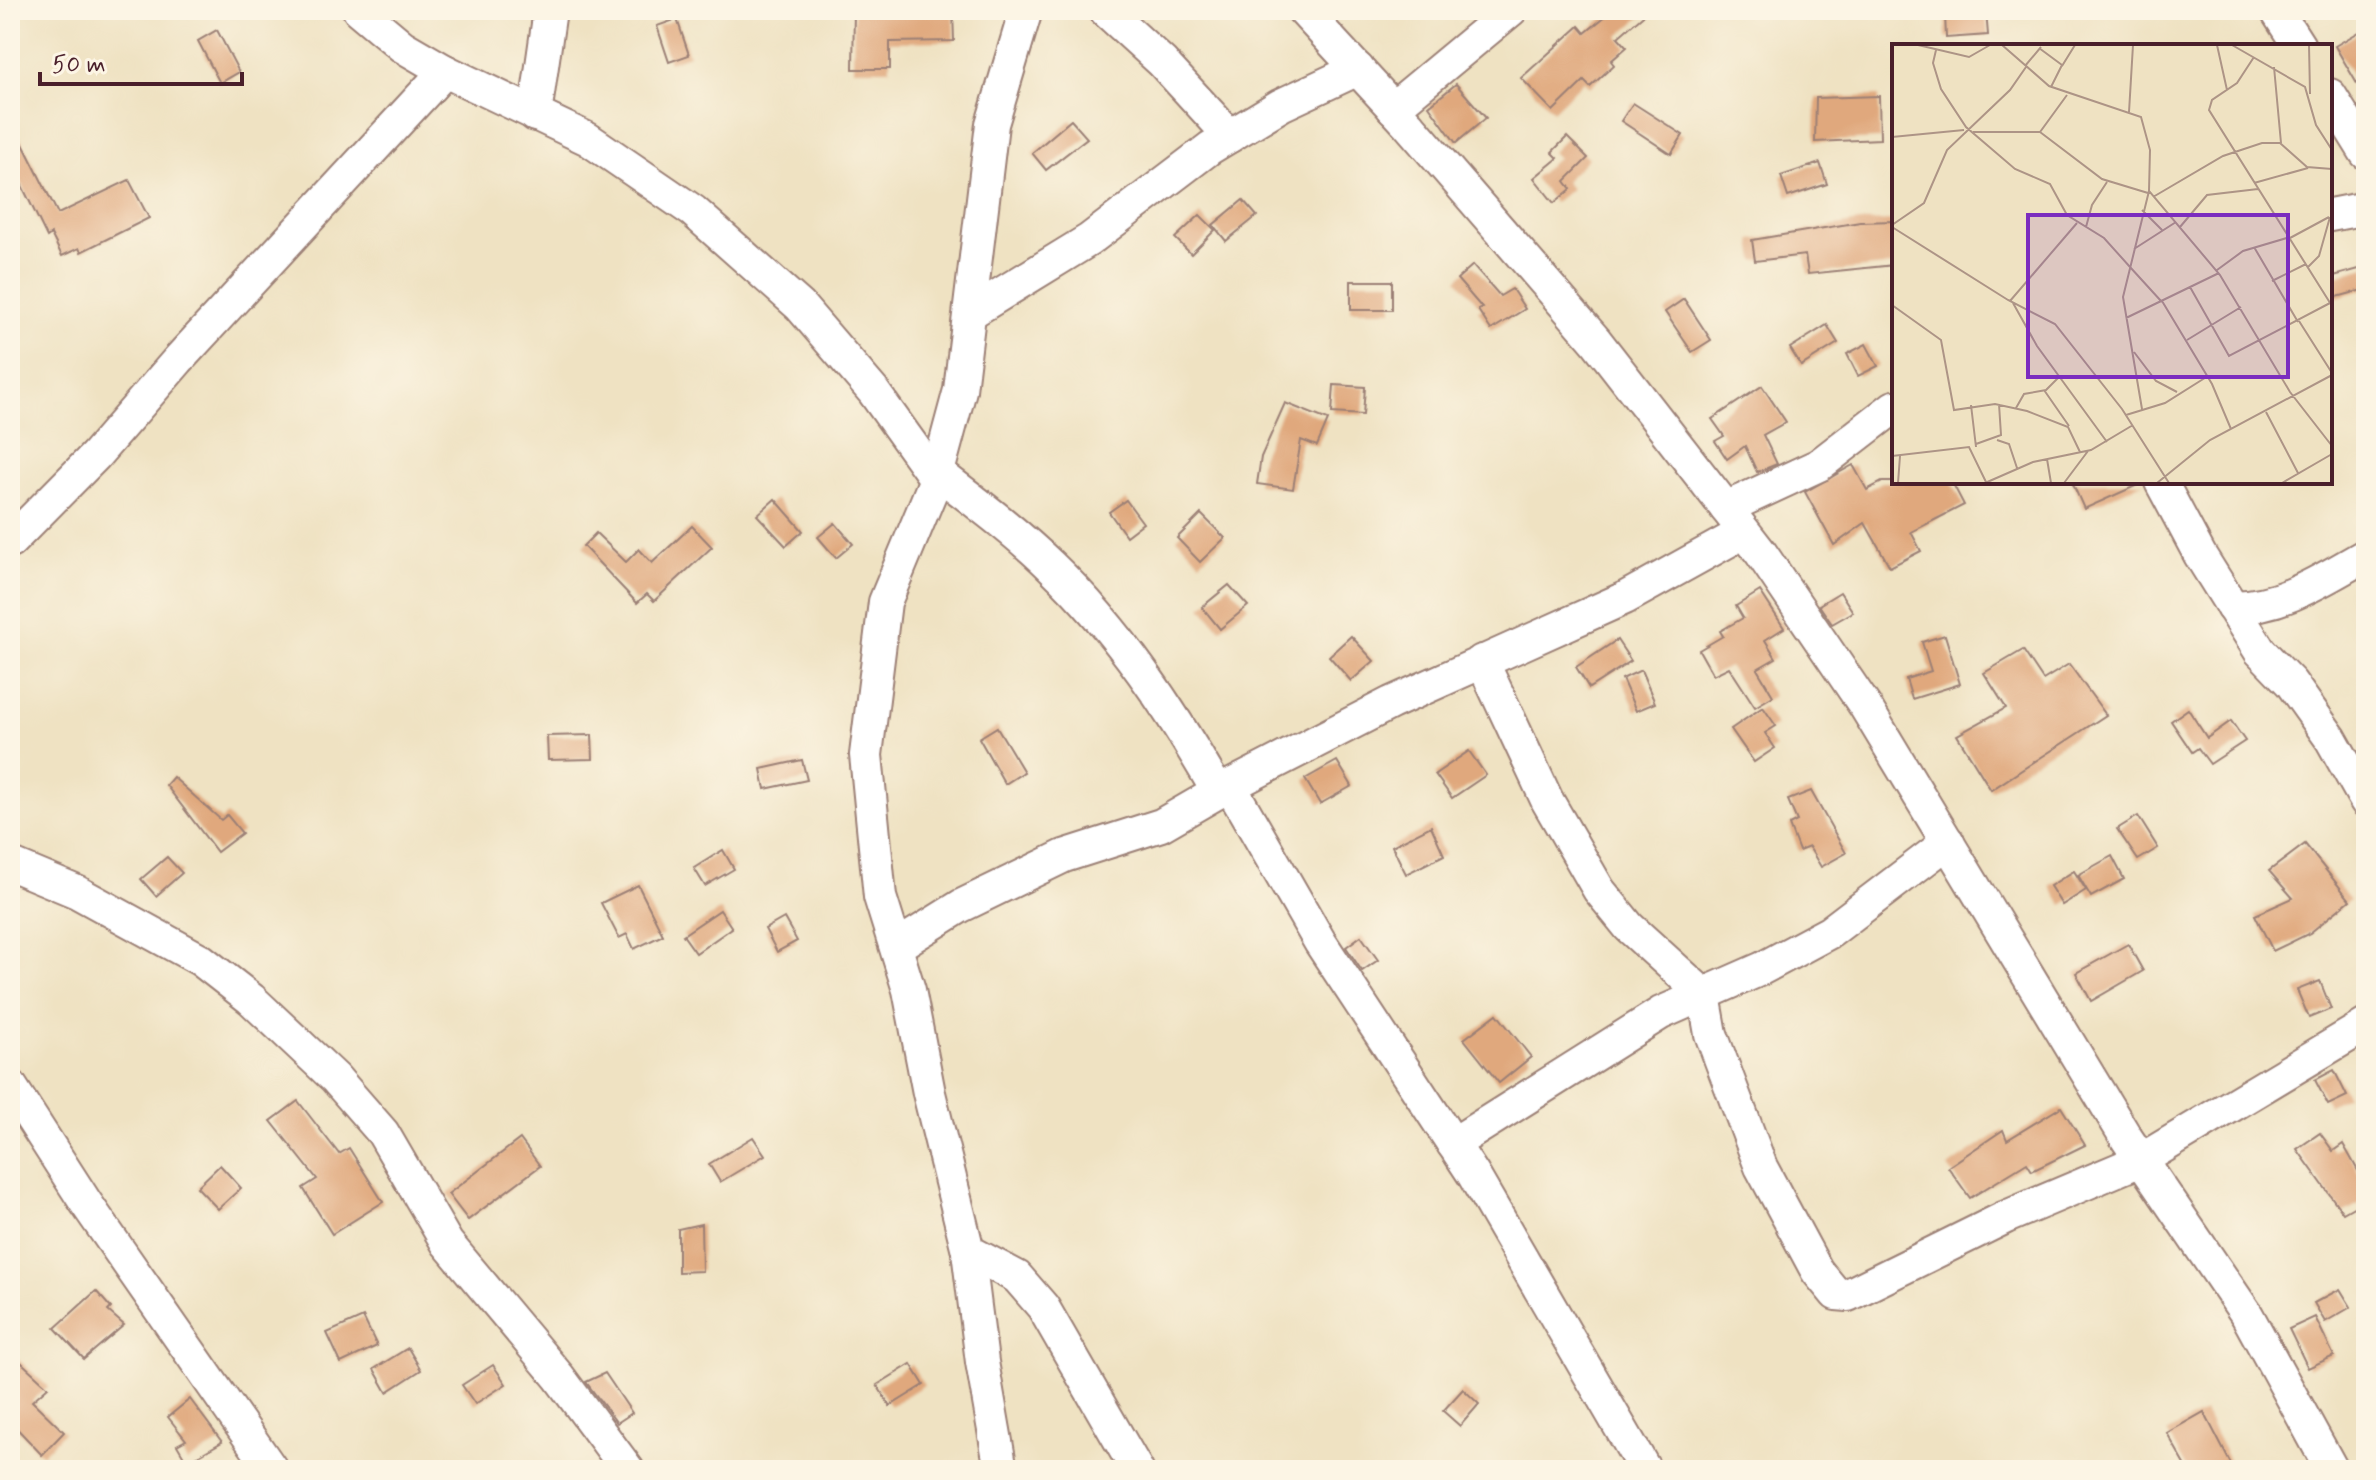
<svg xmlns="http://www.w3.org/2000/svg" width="2376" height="1480" font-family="Mynerve,sans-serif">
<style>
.building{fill:#e0a87d}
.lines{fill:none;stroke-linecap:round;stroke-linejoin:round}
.street-casing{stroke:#9c8076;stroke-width:36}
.street{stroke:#fff;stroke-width:32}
.inset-road{fill:none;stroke:#ad9486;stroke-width:2}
.view{fill:#7b2cbf;fill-opacity:0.15;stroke:#7b2cbf;stroke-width:4}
.inset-edge{fill:none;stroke:#4a1f2b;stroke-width:4}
</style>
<rect width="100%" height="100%" fill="#fcf5e5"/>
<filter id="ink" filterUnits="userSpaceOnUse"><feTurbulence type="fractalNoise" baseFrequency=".0125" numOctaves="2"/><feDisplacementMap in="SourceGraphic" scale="16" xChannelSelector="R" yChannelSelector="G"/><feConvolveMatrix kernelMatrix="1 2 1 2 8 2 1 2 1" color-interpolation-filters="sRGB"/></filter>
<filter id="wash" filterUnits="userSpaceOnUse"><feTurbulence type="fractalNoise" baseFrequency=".006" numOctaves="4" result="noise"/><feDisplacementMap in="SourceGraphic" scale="32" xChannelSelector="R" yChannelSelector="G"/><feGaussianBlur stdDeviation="1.8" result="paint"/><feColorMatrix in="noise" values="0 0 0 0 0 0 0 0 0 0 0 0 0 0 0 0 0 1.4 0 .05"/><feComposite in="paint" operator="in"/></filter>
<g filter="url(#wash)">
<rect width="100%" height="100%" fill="#efe2c2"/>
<g id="blocks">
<g class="building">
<path d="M 953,10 L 954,41 L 890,42 L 890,69 L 853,69 L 854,11 Z"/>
<path d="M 1613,10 L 1649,10 L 1618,37 L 1627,47 L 1611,61 L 1614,65 L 1590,87 L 1584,81 L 1553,111 L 1521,78 L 1579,26 L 1585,33 Z"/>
<path d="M 1986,11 L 1988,35 L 1946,38 L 1945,14 Z"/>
<path d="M 677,19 L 689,55 L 669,62 L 657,26 Z"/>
<path d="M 2366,28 L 2366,99 L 2335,46 Z"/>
<path d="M 217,30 L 239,72 L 220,83 L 198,41 Z"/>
<path d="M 1456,84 L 1486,118 L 1456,143 L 1429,106 Z"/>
<path d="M 1879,96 L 1880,139 L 1815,142 L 1816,98 Z"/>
<path d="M 1633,103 L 1683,135 L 1671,154 L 1621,121 Z"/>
<path d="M 1071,120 L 1087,138 L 1046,170 L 1032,153 Z"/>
<path d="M 1567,137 L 1588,158 L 1565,181 L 1571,189 L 1554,203 L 1534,178 L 1558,158 L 1552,152 Z"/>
<path d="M 20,138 L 58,214 L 129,180 L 149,218 L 81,252 L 79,248 L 62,256 L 51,234 L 47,237 L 10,161 L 10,143 Z"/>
<path d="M 1820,163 L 1827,184 L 1788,197 L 1781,176 Z"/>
<path d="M 1243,200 L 1257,216 L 1226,241 L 1213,225 Z"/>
<path d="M 1200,215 L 1215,230 L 1191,254 L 1175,238 Z"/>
<path d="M 1894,221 L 1894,265 L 1808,274 L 1805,255 L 1755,261 L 1752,240 L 1860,222 Z"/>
<path d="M 1473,265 L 1500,296 L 1512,289 L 1525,309 L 1491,330 L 1478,310 L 1482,308 L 1457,279 Z"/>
<path d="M 2366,267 L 2366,289 L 2330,299 L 2330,277 Z"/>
<rect x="1351" y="281" width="41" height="29"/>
<path d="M 1684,299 L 1711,340 L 1692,352 L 1665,312 Z"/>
<path d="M 1827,325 L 1838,343 L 1801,366 L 1790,348 Z"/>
<path d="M 1866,344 L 1878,366 L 1858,376 L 1847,354 Z"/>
<path d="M 1334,385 L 1365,387 L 1363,415 L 1332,413 Z"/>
<path d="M 1762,386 L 1786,422 L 1763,435 L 1777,464 L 1757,472 L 1745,446 L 1727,459 L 1715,441 L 1724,436 L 1712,419 Z"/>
<path d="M 1285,403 L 1328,420 L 1317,446 L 1301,440 L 1293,489 L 1257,484 L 1261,457 Z"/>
<path d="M 1853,465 L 1867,490 L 1882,482 L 1952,482 L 1964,505 L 1911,532 L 1921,551 L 1890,567 L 1865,523 L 1834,545 L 1805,492 Z"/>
<path d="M 2072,482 L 2142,482 L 2142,483 L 2084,509 Z"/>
<path d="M 775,499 L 803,531 L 786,546 L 757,515 Z"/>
<path d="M 1126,500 L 1143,523 L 1126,536 L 1109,512 Z"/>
<path d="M 1201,514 L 1225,538 L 1200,562 L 1177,538 Z"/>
<path d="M 835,523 L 853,544 L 836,558 L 818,537 Z"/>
<path d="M 692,526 L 712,547 L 654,601 L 647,594 L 637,603 L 583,546 L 596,533 L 626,562 L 639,549 L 652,563 Z"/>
<path d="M 1229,585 L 1248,606 L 1220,629 L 1202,607 Z"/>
<path d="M 1760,591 L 1784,628 L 1765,640 L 1776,658 L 1757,669 L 1773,696 L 1755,707 L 1729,667 L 1713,675 L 1699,650 L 1723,636 L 1720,631 L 1743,618 L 1736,606 Z"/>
<path d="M 1840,592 L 1853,612 L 1832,624 L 1819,605 Z"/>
<path d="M 1945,635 L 1960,684 L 1912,699 L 1906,679 L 1931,671 L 1922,642 Z"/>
<path d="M 1351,636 L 1374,661 L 1351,681 L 1329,656 Z"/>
<path d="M 1617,640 L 1631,661 L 1589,688 L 1576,667 Z"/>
<path d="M 2023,650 L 2043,680 L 2069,664 L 2106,715 L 1991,790 L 1957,735 L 2006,708 L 1984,673 Z"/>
<path d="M 1641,670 L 1655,703 L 1636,711 L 1622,679 Z"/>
<path d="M 1763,707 L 1776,726 L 1765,733 L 1775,748 L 1754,762 L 1731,729 Z"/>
<path d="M 2188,709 L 2207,738 L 2231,721 L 2245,741 L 2210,764 L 2198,748 L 2192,752 L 2171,721 Z"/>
<path d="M 997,727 L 1024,772 L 1005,784 L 979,738 Z"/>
<path d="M 592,735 L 593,759 L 548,760 L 547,736 Z"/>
<path d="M 1469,751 L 1486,775 L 1452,798 L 1435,774 Z"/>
<path d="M 802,760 L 807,780 L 765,789 L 761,769 Z"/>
<path d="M 1337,761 L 1352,786 L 1320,804 L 1305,779 Z"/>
<path d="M 173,777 L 221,820 L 227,815 L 242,833 L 217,852 L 166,785 Z"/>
<path d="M 1811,791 L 1846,853 L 1821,867 L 1809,847 L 1799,851 L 1789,825 L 1797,821 L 1788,800 Z"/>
<path d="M 2138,816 L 2158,848 L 2138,860 L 2117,829 Z"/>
<path d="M 1431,826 L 1444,855 L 1406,874 L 1392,846 Z"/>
<path d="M 2305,844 L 2350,900 L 2310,933 L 2273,951 L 2255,915 L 2293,898 L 2269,871 Z"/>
<path d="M 723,850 L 734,869 L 705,886 L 694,868 Z"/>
<path d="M 2112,856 L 2124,879 L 2091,897 L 2078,875 Z"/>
<path d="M 167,857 L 182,873 L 156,896 L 141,879 Z"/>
<path d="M 2074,871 L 2086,890 L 2062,905 L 2050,886 Z"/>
<path d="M 638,885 L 663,935 L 634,949 L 627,934 L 619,938 L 601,903 Z"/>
<path d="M 720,910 L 732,928 L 696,953 L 683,935 Z"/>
<path d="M 784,918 L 797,941 L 777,952 L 765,929 Z"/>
<path d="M 1361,936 L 1378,960 L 1362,971 L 1346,947 Z"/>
<path d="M 2128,944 L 2143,971 L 2091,1001 L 2076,973 Z"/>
<path d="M 2320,981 L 2331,1009 L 2309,1018 L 2297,990 Z"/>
<path d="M 1497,1014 L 1531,1057 L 1499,1083 L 1464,1039 Z"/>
<path d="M 2334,1070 L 2347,1096 L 2328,1105 L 2315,1080 Z"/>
<path d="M 298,1101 L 339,1154 L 349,1148 L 383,1202 L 332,1234 L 303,1188 L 317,1179 L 271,1121 Z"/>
<path d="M 2061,1107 L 2085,1145 L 2032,1171 L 2027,1163 L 1970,1198 L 1948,1167 L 2003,1130 L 2007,1140 Z"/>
<path d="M 2320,1133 L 2333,1151 L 2343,1144 L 2366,1185 L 2366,1200 L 2343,1213 L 2297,1149 Z"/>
<path d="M 753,1137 L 765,1155 L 720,1182 L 709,1164 Z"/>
<path d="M 520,1139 L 540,1166 L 468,1220 L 448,1194 Z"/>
<path d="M 220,1165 L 241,1188 L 218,1209 L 197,1187 Z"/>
<path d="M 701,1224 L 702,1271 L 678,1272 L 678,1229 Z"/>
<path d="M 2340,1289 L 2351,1307 L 2325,1322 L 2314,1303 Z"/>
<path d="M 96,1291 L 111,1308 L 108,1311 L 124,1325 L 84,1359 L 55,1328 Z"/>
<path d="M 363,1317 L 377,1346 L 341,1363 L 327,1333 Z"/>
<path d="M 2315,1317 L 2334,1356 L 2308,1368 L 2289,1329 Z"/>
<path d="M 408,1348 L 421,1370 L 387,1392 L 374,1369 Z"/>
<path d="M 10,1352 L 48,1387 L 32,1401 L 64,1432 L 42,1455 L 10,1421 Z"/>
<path d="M 911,1364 L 924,1385 L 890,1406 L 877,1385 Z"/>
<path d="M 493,1365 L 506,1384 L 475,1404 L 462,1385 Z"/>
<path d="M 605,1373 L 632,1413 L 617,1423 L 586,1382 Z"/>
<path d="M 1463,1389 L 1479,1404 L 1460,1426 L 1443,1411 Z"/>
<path d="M 190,1399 L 222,1442 L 187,1462 L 177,1445 L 186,1440 L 168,1417 Z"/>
<path d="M 2204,1412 L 2234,1470 L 2188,1470 L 2167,1433 Z"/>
</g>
</g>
</g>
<g filter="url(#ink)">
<use href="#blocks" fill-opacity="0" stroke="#9c8076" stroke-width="2"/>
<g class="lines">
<defs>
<g id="street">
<path d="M 359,10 L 402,46 L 445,71 L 588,139 L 693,211 L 800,306 L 873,391 L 936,479"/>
<path d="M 1105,10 L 1162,62 L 1230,136"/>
<path d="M 1303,10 L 1408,124 L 1596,341 L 1761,553 L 1865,706 L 2127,1139 L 2247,1315 L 2332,1470"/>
<path d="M 2276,10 L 2299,46"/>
<path d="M 2330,95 L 2366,153"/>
<path d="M 1393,108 L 1511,10"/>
<path d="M 535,115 L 550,10"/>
<path d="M 2330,215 L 2366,208"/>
<path d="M 970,313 L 1089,240 L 1210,148 L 1281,105 L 1358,69"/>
<path d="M 938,473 C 977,503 1016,532 1051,566 C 1119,631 1172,711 1218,792"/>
<path d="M 2161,482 L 2200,555 L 2260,651 L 2291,683 L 2331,739 L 2366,801"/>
<path d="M 1726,508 L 1819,465 L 1894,407"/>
<path d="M 10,542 L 95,456 L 178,360 L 445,71"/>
<path d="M 2232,607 C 2283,607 2323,579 2366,555"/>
<path d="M 1482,661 L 1547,800 L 1599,890 L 1629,927 L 1704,995 L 1711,1034 L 1761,1167 L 1817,1271 L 1836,1294 L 1848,1295 L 2006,1217 L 2141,1160 L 2366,1025"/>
<path d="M 1230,786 L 1320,942 L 1473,1174 L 1645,1470"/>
<path d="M 10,864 L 77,892 L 201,960 L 251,999 L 335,1078 L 383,1133 L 447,1243 L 559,1377 L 628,1470"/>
<path d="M 897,946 L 961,906 L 1064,856 L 1161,825 L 1218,792 L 1391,703 L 1625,598 L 1744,532"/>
<path d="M 10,1085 L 86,1203 L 272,1470"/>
<path d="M 1453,1144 L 1661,1013 L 1761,969 L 1830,932 L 1948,842"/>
<path d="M 968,1251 L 1017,1277 L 1043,1307 L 1137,1470"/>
<path d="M 1001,1470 L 982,1362 L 968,1251 L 929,1093 L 909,990 L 880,897 L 866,755 L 885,602 L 936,479 L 960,390 L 992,124 L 1026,10"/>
</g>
</defs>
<use href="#street" class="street-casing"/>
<use href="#street" class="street"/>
</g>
</g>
<g transform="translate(1892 44)">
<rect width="440" height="440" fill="#efe2c2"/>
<path class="inset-road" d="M 26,1 L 77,13 L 98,1M 110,1 L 157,42 L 249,73 L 258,106 L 257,147 L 328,231 L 398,348 L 440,402M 325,1 L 335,46M 340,1 L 413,43 L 424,81 L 440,106M 417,1 L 418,50M 147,4 L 170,21 L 159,43M 44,6 L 41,19 L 49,45 L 74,83 L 123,125 L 158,140 L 175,171 L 212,194 L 238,223M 362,13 L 345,39 L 320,56 L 317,66 L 440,262M 133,22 L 149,3M 170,22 L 183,1M 382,23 L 389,99M 237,68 L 241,1M 81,88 L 148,88 L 175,51M 148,88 L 210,135 L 256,149M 0,93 L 72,86M 362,139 L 416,124M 261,153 L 331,112 L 370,99 L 388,99 L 415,123 L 440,125M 250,166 L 270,186M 0,181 L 32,159 L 55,106 L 118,46 L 134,23M 0,183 L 116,256 L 163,280 L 230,365 L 277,439M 194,183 L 200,161 L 215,138M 288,183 L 315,151 L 366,145M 398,194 L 437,173M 362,203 L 406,278M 242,205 L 284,178M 238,223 L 269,257M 416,223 L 427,212 L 438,173M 325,226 L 351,207 L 398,193M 380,237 L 414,220M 298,243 L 337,312 L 438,259M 118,257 L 185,179M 270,257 L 320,340 L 339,385M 121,259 L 145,302 L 215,398M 0,261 L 49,296 L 62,366 L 103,360 L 135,367 L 176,383 L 188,408M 234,274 L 327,229M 407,277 L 440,329M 295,296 L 349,263M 242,308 L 264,337 L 285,348M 152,346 L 177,382M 79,361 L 84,403M 124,364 L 132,350 L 154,346 L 167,333M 250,365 L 231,253 L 257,147M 374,368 L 406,429M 234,371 L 273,359 L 316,332M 105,396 L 117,400 L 125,424M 84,400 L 109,391 L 107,360M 0,412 L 77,403 L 94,438M 155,415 L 159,439M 6,439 L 8,412M 93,439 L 141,418 L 199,406 L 241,381M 172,439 L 196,407M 265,439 L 318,396 L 440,331M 390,439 L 440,410"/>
<path class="view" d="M 136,171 L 396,171 L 396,333 L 136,333 Z"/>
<rect width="440" height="440" class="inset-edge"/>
</g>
<rect width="2376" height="1480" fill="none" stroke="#fcf5e5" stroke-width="40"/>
<path d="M40 72v12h202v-12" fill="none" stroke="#4a1f2b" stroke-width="4"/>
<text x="52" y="72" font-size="24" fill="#4a1f2b" stroke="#fcf5e5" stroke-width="6" paint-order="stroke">50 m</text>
</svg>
